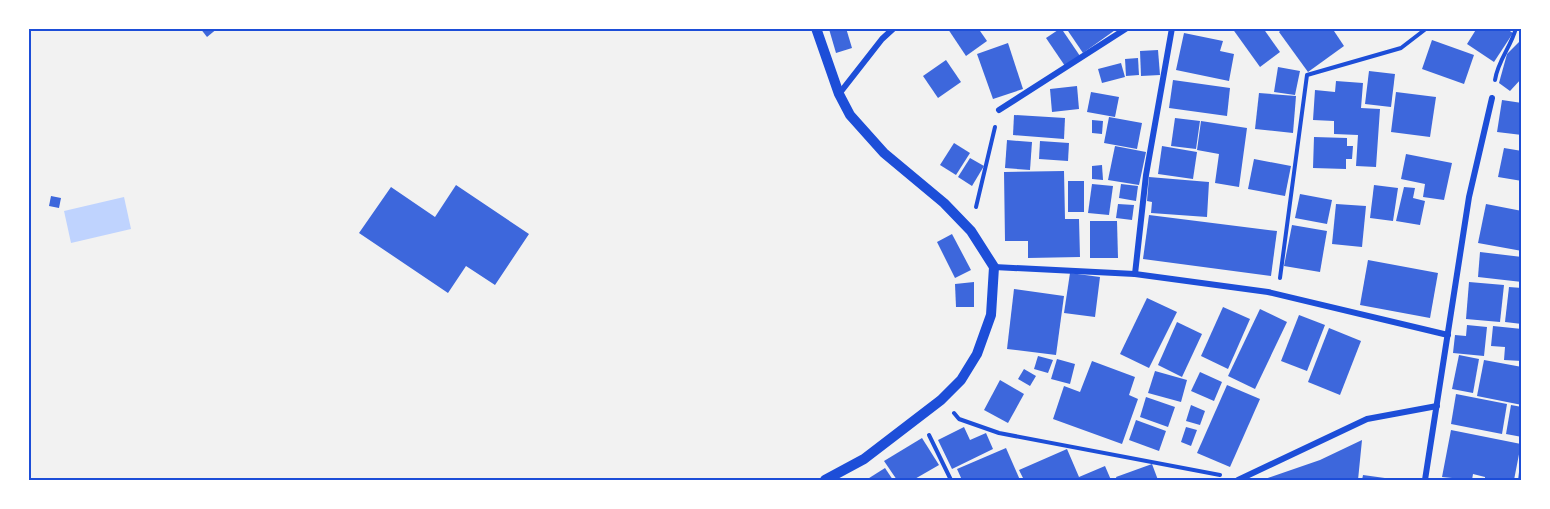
<svg xmlns="http://www.w3.org/2000/svg" width="1550" height="509" font-family="'IBM Plex Sans',sans-serif">
<style>
.water{fill:#bfd3fe}
.building{fill:#3d67dc}
.lines{fill:none;stroke-linecap:round;stroke-linejoin:round}
.path{stroke:#1d4ed8;stroke-width:4}
.minor{stroke:#1d4ed8;stroke-width:6}
.tertiary{stroke:#1d4ed8;stroke-width:10}
.neatline{fill:none;stroke:#1d4ed8;stroke-width:2}
</style>
<rect width="100%" height="100%" fill="#f2f2f2"/>
<path class="water" d="M 124,197 L 131,229 L 71,243 L 64,211 Z"/>
<g class="building">
<path d="M 200,28 L 218,28 L 207,37 Z"/>
<path d="M 846,28 L 852,48 L 836,53 L 829,29 Z"/>
<path d="M 978,28 L 987,41 L 966,56 L 948,29 Z"/>
<path d="M 1061,28 L 1080,56 L 1065,66 L 1046,38 Z"/>
<path d="M 1066,28 L 1118,28 L 1083,53 Z"/>
<path d="M 1232,28 L 1263,28 L 1280,52 L 1260,67 Z"/>
<path d="M 1283,28 L 1332,28 L 1344,46 L 1308,72 L 1279,32 Z"/>
<path d="M 1477,28 L 1505,28 L 1513,33 L 1494,62 L 1467,44 Z"/>
<path d="M 1184,33 L 1223,41 L 1220,51 L 1234,54 L 1229,81 L 1176,70 Z"/>
<path d="M 1522,39 L 1522,78 L 1510,91 L 1499,83 L 1507,54 Z"/>
<path d="M 1432,40 L 1474,55 L 1464,84 L 1422,69 Z"/>
<path d="M 1008,43 L 1023,89 L 993,99 L 977,54 Z"/>
<path d="M 1158,50 L 1160,75 L 1141,76 L 1140,51 Z"/>
<path d="M 1138,58 L 1139,75 L 1126,76 L 1125,59 Z"/>
<path d="M 946,60 L 961,82 L 938,98 L 923,76 Z"/>
<path d="M 1121,63 L 1125,77 L 1102,83 L 1098,69 Z"/>
<path d="M 1278,67 L 1300,71 L 1295,95 L 1274,92 Z"/>
<path d="M 1369,71 L 1395,74 L 1391,107 L 1365,104 Z"/>
<path d="M 1173,80 L 1230,88 L 1227,116 L 1169,108 Z"/>
<path d="M 1336,81 L 1363,83 L 1361,108 L 1380,109 L 1376,167 L 1356,166 L 1358,135 L 1334,134 L 1334,121 L 1313,120 L 1315,90 L 1335,92 Z"/>
<path d="M 1077,86 L 1079,109 L 1052,112 L 1050,89 Z"/>
<path d="M 1091,92 L 1119,97 L 1115,117 L 1087,112 Z"/>
<path d="M 1396,92 L 1436,97 L 1430,137 L 1391,132 Z"/>
<path d="M 1259,93 L 1296,96 L 1293,133 L 1255,129 Z"/>
<path d="M 1502,100 L 1522,103 L 1522,135 L 1497,132 Z"/>
<path d="M 1014,115 L 1065,118 L 1064,139 L 1013,135 Z"/>
<path d="M 1109,117 L 1142,123 L 1137,149 L 1104,143 Z"/>
<path d="M 1175,118 L 1200,121 L 1196,149 L 1171,146 Z"/>
<path d="M 1092,120 L 1103,121 L 1102,134 L 1092,133 Z"/>
<path d="M 1201,121 L 1247,128 L 1239,187 L 1215,183 L 1219,154 L 1197,150 Z"/>
<path d="M 1314,137 L 1347,138 L 1347,146 L 1353,146 L 1352,159 L 1346,159 L 1346,169 L 1313,168 Z"/>
<path d="M 1007,140 L 1032,142 L 1030,170 L 1005,168 Z"/>
<path d="M 1040,141 L 1069,143 L 1068,161 L 1039,159 Z"/>
<path d="M 954,143 L 970,153 L 956,175 L 940,165 Z"/>
<path d="M 1115,146 L 1146,152 L 1139,185 L 1108,180 Z"/>
<path d="M 1162,146 L 1197,152 L 1193,179 L 1158,174 Z"/>
<path d="M 1504,148 L 1522,151 L 1522,181 L 1498,177 Z"/>
<path d="M 1406,154 L 1452,163 L 1444,200 L 1423,197 L 1425,184 L 1401,179 Z"/>
<path d="M 970,158 L 984,166 L 972,186 L 958,177 Z"/>
<path d="M 1254,159 L 1291,166 L 1285,196 L 1248,189 Z"/>
<path d="M 1102,165 L 1103,180 L 1092,179 L 1092,166 Z"/>
<path d="M 1064,171 L 1065,219 L 1079,219 L 1080,257 L 1028,258 L 1028,241 L 1005,241 L 1004,172 Z"/>
<path d="M 1149,177 L 1209,182 L 1207,217 L 1151,213 L 1152,202 L 1147,201 Z"/>
<rect x="1068" y="181" width="16" height="31"/>
<path d="M 1092,184 L 1113,186 L 1109,215 L 1088,213 Z"/>
<path d="M 1121,184 L 1138,186 L 1136,201 L 1119,198 Z"/>
<path d="M 456,185 L 529,234 L 495,285 L 466,266 L 448,293 L 359,233 L 391,187 L 435,217 Z"/>
<path d="M 1374,185 L 1398,188 L 1393,221 L 1370,218 Z"/>
<path d="M 1404,187 L 1415,188 L 1413,198 L 1425,201 L 1420,225 L 1396,221 Z"/>
<path d="M 1300,194 L 1332,200 L 1327,224 L 1295,218 Z"/>
<path d="M 51,196 L 61,198 L 59,208 L 49,206 Z"/>
<path d="M 1118,204 L 1134,205 L 1132,220 L 1116,218 Z"/>
<path d="M 1336,204 L 1366,206 L 1362,247 L 1332,244 Z"/>
<path d="M 1486,204 L 1522,211 L 1522,251 L 1478,243 Z"/>
<path d="M 1149,215 L 1277,231 L 1271,276 L 1143,259 Z"/>
<path d="M 1090,221 L 1117,221 L 1118,258 L 1090,258 Z"/>
<path d="M 1292,225 L 1327,231 L 1320,272 L 1284,266 Z"/>
<path d="M 952,234 L 971,270 L 955,278 L 937,242 Z"/>
<path d="M 1480,252 L 1522,257 L 1522,282 L 1478,277 Z"/>
<path d="M 1368,260 L 1438,273 L 1430,318 L 1360,305 Z"/>
<path d="M 1070,273 L 1100,277 L 1095,317 L 1064,313 Z"/>
<path d="M 974,282 L 974,307 L 956,307 L 955,284 Z"/>
<path d="M 1469,282 L 1504,285 L 1500,322 L 1466,319 Z"/>
<path d="M 1509,287 L 1522,288 L 1522,324 L 1505,322 Z"/>
<path d="M 1014,289 L 1064,296 L 1056,355 L 1007,349 Z"/>
<path d="M 1147,298 L 1177,312 L 1149,368 L 1120,354 Z"/>
<path d="M 1223,307 L 1250,319 L 1228,369 L 1201,356 Z"/>
<path d="M 1260,309 L 1287,322 L 1255,389 L 1228,376 Z"/>
<path d="M 1299,315 L 1325,325 L 1307,371 L 1281,361 Z"/>
<path d="M 1177,322 L 1202,334 L 1182,377 L 1158,365 Z"/>
<path d="M 1467,325 L 1487,327 L 1484,356 L 1453,353 L 1455,335 L 1466,336 Z"/>
<path d="M 1493,326 L 1522,329 L 1522,361 L 1504,360 L 1505,347 L 1491,346 Z"/>
<path d="M 1329,328 L 1361,341 L 1340,395 L 1308,382 Z"/>
<path d="M 1459,355 L 1479,359 L 1473,393 L 1452,389 Z"/>
<path d="M 1038,356 L 1053,360 L 1048,373 L 1034,369 Z"/>
<path d="M 1057,359 L 1075,364 L 1070,384 L 1051,379 Z"/>
<path d="M 1484,360 L 1522,367 L 1522,405 L 1477,396 Z"/>
<path d="M 1092,361 L 1135,377 L 1129,395 L 1138,399 L 1122,444 L 1053,419 L 1064,386 L 1080,392 Z"/>
<path d="M 1024,369 L 1036,376 L 1030,386 L 1018,379 Z"/>
<path d="M 1155,371 L 1187,380 L 1181,402 L 1148,393 Z"/>
<path d="M 1200,372 L 1222,382 L 1214,401 L 1191,391 Z"/>
<path d="M 1000,380 L 1024,394 L 1008,423 L 984,410 Z"/>
<path d="M 1227,385 L 1260,399 L 1230,467 L 1197,453 Z"/>
<path d="M 1456,394 L 1507,404 L 1502,434 L 1451,424 Z"/>
<path d="M 1146,397 L 1175,407 L 1168,427 L 1140,417 Z"/>
<path d="M 1191,405 L 1205,411 L 1200,425 L 1186,421 Z"/>
<path d="M 1511,405 L 1522,407 L 1522,437 L 1506,434 Z"/>
<path d="M 1136,420 L 1166,431 L 1159,451 L 1129,440 Z"/>
<path d="M 964,427 L 970,440 L 986,433 L 993,449 L 952,469 L 938,440 Z"/>
<path d="M 1186,427 L 1197,430 L 1191,446 L 1181,442 Z"/>
<path d="M 1451,430 L 1521,444 L 1514,480 L 1485,480 L 1485,477 L 1473,474 L 1472,480 L 1442,477 Z"/>
<path d="M 922,438 L 939,465 L 913,480 L 897,480 L 884,461 Z"/>
<path d="M 1362,440 L 1358,480 L 1262,480 L 1320,460 Z"/>
<path d="M 1006,448 L 1020,480 L 962,480 L 957,469 Z"/>
<path d="M 1067,449 L 1079,477 L 1105,466 L 1111,480 L 1024,480 L 1019,470 Z"/>
<path d="M 1152,464 L 1158,480 L 1117,480 L 1116,477 Z"/>
<path d="M 1520,464 L 1522,480 L 1518,480 Z"/>
<path d="M 885,468 L 893,480 L 866,480 Z"/>
<path d="M 1363,475 L 1392,479 L 1392,480 L 1362,480 Z"/>
</g>
<g class="lines">
<g class="path">
<path d="M 1495,80 C 1498,60 1511,47 1516,28"/>
<path d="M 976,207 L 995,127"/>
<path d="M 1280,278 L 1307,75 L 1401,48 L 1427,28"/>
<path d="M 954,413 L 959,419 L 999,433 L 1220,475"/>
<path d="M 929,435 L 951,480"/>
</g>
<g class="minor">
<path d="M 839,94 L 882,39 L 894,28"/>
<path d="M 999,110 L 1127,28"/>
<path d="M 994,267 L 1135,274 L 1268,292 L 1448,335"/>
<path d="M 1135,274 L 1146,175 L 1172,28"/>
<path d="M 1238,480 L 1367,419 L 1437,406"/>
<path d="M 1425,480 L 1469,197 L 1492,98"/>
</g>
<path class="tertiary" d="M 816,28 L 839,94 L 850,115 L 884,153 L 944,203 L 971,231 L 994,267 L 991,315 L 977,354 L 961,380 L 941,400 L 864,459 L 825,480"/>
</g>
<rect width="1550" height="509" fill="none" stroke="#ffffff" stroke-width="60"/>
<rect x="30" y="30" width="1490" height="449" class="neatline"/>
</svg>
